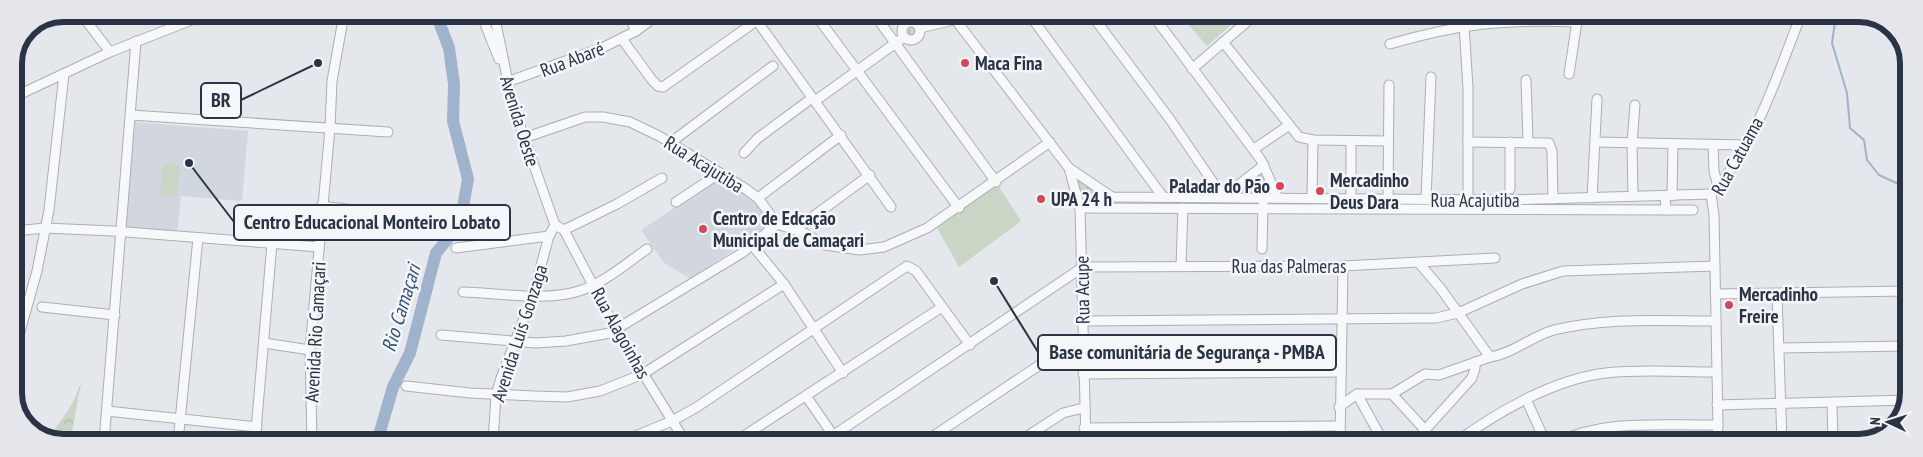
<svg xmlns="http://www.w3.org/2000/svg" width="1923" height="457" font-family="'PT Sans Narrow',sans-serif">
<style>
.built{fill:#d2d6de}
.grass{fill:url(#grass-dots)}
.forest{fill:url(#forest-crowns)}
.park{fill:url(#park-tufts)}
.pitch{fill:#c9d6c5}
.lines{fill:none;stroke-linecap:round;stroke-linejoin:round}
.stream{stroke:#9fb4cc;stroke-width:2}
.river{stroke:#9fb4cc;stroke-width:12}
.minor-casing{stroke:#a9aeb7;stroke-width:11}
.minor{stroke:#f7f8fa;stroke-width:9}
.poi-dot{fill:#d1495b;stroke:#f4f6f9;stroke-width:2}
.labels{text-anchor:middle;stroke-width:5;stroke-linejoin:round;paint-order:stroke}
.street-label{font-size:19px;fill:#2b3445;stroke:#f4f6f9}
.poi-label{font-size:19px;font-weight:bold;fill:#2b3445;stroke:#f4f6f9;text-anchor:start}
.water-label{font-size:20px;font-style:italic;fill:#34527a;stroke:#f4f6f9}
.rim{fill:none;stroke:#2b3445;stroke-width:6}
.leader{fill:none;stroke:#2b3445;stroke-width:2}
.callout-dot{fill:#2b3445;stroke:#f4f6f9;stroke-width:2}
.callout{fill:#f4f6f9;stroke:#2b3445;stroke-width:2}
.callout-label{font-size:20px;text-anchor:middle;font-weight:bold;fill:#2b3445}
</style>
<defs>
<pattern id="grass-dots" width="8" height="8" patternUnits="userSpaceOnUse" patternTransform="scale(1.25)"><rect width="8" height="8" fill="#c9d6c5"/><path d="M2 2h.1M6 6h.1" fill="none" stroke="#adb8ab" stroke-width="1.8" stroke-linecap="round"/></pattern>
<pattern id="forest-crowns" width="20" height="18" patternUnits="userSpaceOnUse" patternTransform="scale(1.25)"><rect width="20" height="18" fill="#c9d6c5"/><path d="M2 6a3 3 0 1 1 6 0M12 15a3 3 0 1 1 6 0" fill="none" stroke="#adb8ab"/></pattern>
<pattern id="park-tufts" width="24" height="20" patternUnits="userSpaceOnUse" patternTransform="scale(1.25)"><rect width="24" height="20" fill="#c9d6c5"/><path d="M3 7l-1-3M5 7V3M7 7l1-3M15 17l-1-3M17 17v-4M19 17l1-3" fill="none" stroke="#adb8ab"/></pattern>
</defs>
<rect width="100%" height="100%" fill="#e4e7ec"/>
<g class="built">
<path d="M 135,122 L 248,131 L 242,201 L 181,196 L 177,235 L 126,229 Z"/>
<path d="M 720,178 L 756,201 L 767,216 L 764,219 L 767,224 L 765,228 L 691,279 L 664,263 L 641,230 Z"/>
</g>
<path class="grass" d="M 1072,173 L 1110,197 L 1081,204 Z"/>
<path class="forest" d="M 81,383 L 70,442 L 54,442 L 49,439 C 52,430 57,427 62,419 C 71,408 76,395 81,383 Z"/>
<g class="park">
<circle cx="910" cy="32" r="7"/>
<path d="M 1261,165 L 1277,197 L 1224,196 Z"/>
<path d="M 26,422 L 51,429 L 47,438 L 26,426 Z"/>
</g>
<g class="pitch">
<path d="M 1179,14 L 1243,14 L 1207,46 Z"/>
<path d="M 163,164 L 180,165 L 177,196 L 160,195 Z"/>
<path d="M 998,185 L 1021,221 L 959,267 L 936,226 Z"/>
</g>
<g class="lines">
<path class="stream" d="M 1836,15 L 1832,43 L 1847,93 L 1850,128 L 1864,140 L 1867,160 L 1879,175 L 1907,188 L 1909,202"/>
<path class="river" d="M 377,442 L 393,387 L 410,353 L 436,253 L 460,224 L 468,179 L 453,121 L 454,84 L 449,48 L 436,14"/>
<defs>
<g id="minor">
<path d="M 81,14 L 110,52"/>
<path d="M 305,14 L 343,17"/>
<path d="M 481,14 L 499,59"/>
<path d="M 494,14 L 513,106 L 555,225"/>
<path d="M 628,14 L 636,31"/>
<path d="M 752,14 L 891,207"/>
<path d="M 815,14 L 959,208"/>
<path d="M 874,14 L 996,182"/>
<path d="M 951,14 L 1069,168 L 1112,197 L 1510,200 L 1711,194"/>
<path d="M 996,14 L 1006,14"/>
<path d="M 1029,14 L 1163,197"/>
<path d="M 1091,14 L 1169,118 L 1223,197 L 1264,165"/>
<path d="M 1152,14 L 1261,160 L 1278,198"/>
<path d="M 1639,15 L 1656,17"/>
<circle cx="911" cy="31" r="9"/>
<path d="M 1464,25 L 1468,88 L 1468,199"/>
<path d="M 920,28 L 979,14"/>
<path d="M 622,39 L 652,80 L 658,86 L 663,87 L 766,14"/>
<path d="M 1223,42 L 1299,137 L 1313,140 L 1388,141"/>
<path d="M 1390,44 C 1458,24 1505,19 1576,22"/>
<path d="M 1192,69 L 1256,14"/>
<path d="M 1569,74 L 1578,15"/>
<path d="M 1526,80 L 1528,142"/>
<path d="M 507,82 L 602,48 L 636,31 L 659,14"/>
<path d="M 14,97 L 110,52 L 207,14"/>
<path d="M 815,101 L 904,37"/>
<path d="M 131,115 L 388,132"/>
<path d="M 524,138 L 585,117 L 603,117 L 630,122 L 659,136 L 743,187 L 758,198 L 777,224 L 802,232 L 825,245 L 860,250 L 884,247 L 927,228 L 1050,142"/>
<path d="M 1351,141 L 1351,198"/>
<path d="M 1468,142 L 1549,143 L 1552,151 L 1553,199"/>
<path d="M 1510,142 L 1510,189"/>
<path d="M 1595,142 L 1746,145"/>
<path d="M 670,143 L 773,66"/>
<path d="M 1713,145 L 1714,171 L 1718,187"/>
<path d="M 1254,149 L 1288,126"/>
<path d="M 744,153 L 758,138 L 812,98"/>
<path d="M 1069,168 L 1080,208 L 1086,443"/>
<path d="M 1633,196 L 1632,143 L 1635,105"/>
<path d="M 1672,196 L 1673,144"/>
<path d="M 1312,197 L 1313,140"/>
<path d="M 758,198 L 841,135"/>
<path d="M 1592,198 L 1597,99"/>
<path d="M 1388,199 L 1389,85"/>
<path d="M 1426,199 L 1431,77"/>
<path d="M 676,202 L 720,173"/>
<path d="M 321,206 L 424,218"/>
<path d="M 1080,208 L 1666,210 L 1665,196"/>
<path d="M 1080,208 L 1093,200 L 1112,197"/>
<path d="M 1666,210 L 1693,210"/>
<path d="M 555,225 L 564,230 L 617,331 L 686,443"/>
<path d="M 796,229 L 870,175"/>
<path d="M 564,230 L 617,204 L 662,178"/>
<path d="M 14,231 L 45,228 L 113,231 L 319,247"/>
<path d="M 752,245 L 784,284 L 843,373"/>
<path d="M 456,248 L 549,236"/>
<path d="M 1262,249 L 1263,204"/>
<path d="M 1419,263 L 1441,289 L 1490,357 C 1512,354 1532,336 1554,330 C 1607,317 1661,321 1716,321"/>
<path d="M 1181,266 L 1183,208"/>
<path d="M 463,292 C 497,293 551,302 582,290 C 605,282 627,263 647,249"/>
<path d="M 1715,294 L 1908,291"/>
<path d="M 1777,294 L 1782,443"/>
<path d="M 42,307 L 115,315"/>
<path d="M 1083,321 L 1436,318 L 1458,313 L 1522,284 L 1563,271 L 1714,266"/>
<path d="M 441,335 L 536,343 L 566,341 L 610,333 L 742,253 L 777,224"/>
<path d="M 264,343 L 310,350"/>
<path d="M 1779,348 L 1908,346"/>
<path d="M 14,353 L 37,271 L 49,210 L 64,74"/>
<path d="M 1083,374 L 1340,372"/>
<path d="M 406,386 L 470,393 L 534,396 L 567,397 L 600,391 L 643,374 L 784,284"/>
<path d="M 1357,394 L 1384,443"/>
<path d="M 1392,394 L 1425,374 L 1439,375 L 1490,357"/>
<path d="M 806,396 L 833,435"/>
<path d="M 1526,399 L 1546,443"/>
<path d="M 1832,403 L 1833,443"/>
<path d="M 1717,405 L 1908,400"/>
<path d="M 1339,407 L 1357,394 L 1392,394 L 1425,430 L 1472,378 L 1475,368 L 1475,362"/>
<path d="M 107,411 L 257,427"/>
<path d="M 1084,428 L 1339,426"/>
<path d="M 397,441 L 406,442"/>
<path d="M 104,442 L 136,41"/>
<path d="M 178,442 L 198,238"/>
<path d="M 255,442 L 272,243"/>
<path d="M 312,442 L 310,350 L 330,128 L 332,81 L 344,14"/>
<path d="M 493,442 L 496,395 L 501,378 L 533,295 L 549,236 L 555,225"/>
<path d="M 618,443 L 672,421 L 697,407 L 907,266 L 916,271 L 970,345"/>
<path d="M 733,443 L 942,307"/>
<path d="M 822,443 L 1083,267 L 1343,266 L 1495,258"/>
<path d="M 923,443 L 1062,350 L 1083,344"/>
<path d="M 1017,443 L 1063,413 L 1083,408"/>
<path d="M 1340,443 L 1343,266"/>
<path d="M 1414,443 L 1425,430"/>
<path d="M 1455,443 C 1497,412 1554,379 1606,373 C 1642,369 1680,372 1716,372"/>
<path d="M 1556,443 C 1605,418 1665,426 1718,425"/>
<path d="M 1716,443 L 1718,425 L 1714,215 L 1711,194 C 1756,146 1777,75 1801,15"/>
</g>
</defs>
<use href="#minor" class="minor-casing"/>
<use href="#minor" class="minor"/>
</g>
<g class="poi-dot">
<circle cx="965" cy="63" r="5"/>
<circle cx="1280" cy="186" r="5"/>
<circle cx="1320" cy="191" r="5"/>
<circle cx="1041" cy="199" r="5"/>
<circle cx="703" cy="229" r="5"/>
<circle cx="1729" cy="305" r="5"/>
</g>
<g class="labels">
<g class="street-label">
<text transform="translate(572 59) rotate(-21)" y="7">Rua Abaré</text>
<text transform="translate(520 121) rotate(73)" y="7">Avenida Oeste</text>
<text transform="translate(1737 156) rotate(-61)" y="7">Rua Catuama</text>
<text transform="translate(704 164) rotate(32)" y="7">Rua Acajutiba</text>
<text x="1475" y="207">Rua Acajutiba</text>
<text x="1289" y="273">Rua das Palmeras</text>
<text transform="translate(1082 290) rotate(-91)" y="7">Rua Acupe</text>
<text transform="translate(315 332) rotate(-87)" y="7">Avenida Rio Camaçari</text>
<text transform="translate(519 333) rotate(-72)" y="7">Avenida Luís Gonzaga</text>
<text transform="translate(621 333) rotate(61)" y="7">Rua Alagoinhas</text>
</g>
<g class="poi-label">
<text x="975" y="70">Maca Fina</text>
<text x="1330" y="187">Mercadinho<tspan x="1330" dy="22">Deus Dara</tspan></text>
<text x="1270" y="193" text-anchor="end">Paladar do Pão</text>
<text x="1051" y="206">UPA 24 h</text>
<text x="713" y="225">Centro de Edcação<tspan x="713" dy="22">Municipal de Camaçari</tspan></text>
<text x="1739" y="301">Mercadinho<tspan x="1739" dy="22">Freire</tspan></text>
</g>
<g class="water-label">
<text transform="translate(401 308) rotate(-73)" y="7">Rio Camaçari</text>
</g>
</g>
<path d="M0 0H1923V457H0ZM63 22H1859A41 41 0 0 1 1900 63V393A41 41 0 0 1 1859 434H63A41 41 0 0 1 22 393V63A41 41 0 0 1 63 22Z" fill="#e4e6eb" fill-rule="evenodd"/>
<path class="rim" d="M63 22H1859A41 41 0 0 1 1900 63V393A41 41 0 0 1 1859 434H63A41 41 0 0 1 22 393V63A41 41 0 0 1 63 22Z"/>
<path class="leader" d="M318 63L241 100M189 163L234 222M994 281L1038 352"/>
<g class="callout-dot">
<circle cx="318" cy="63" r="5"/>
<circle cx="189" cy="163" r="5"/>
<circle cx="994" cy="281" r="5"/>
</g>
<g class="callout">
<rect x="201" y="83" width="40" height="35" rx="5"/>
<rect x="234" y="205" width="276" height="35" rx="5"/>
<rect x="1038" y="335" width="298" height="35" rx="5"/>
</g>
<g class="callout-label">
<text x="221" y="107">BR</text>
<text x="372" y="229">Centro Educacional Monteiro Lobato</text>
<text x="1187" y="359">Base comunitária de Segurança - PMBA</text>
</g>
<g transform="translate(1888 422) rotate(274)" stroke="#f4f6f9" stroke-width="4" paint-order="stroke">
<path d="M0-4L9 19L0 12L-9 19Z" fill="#2b3445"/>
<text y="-8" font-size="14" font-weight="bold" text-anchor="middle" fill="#2b3445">N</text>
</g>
</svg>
